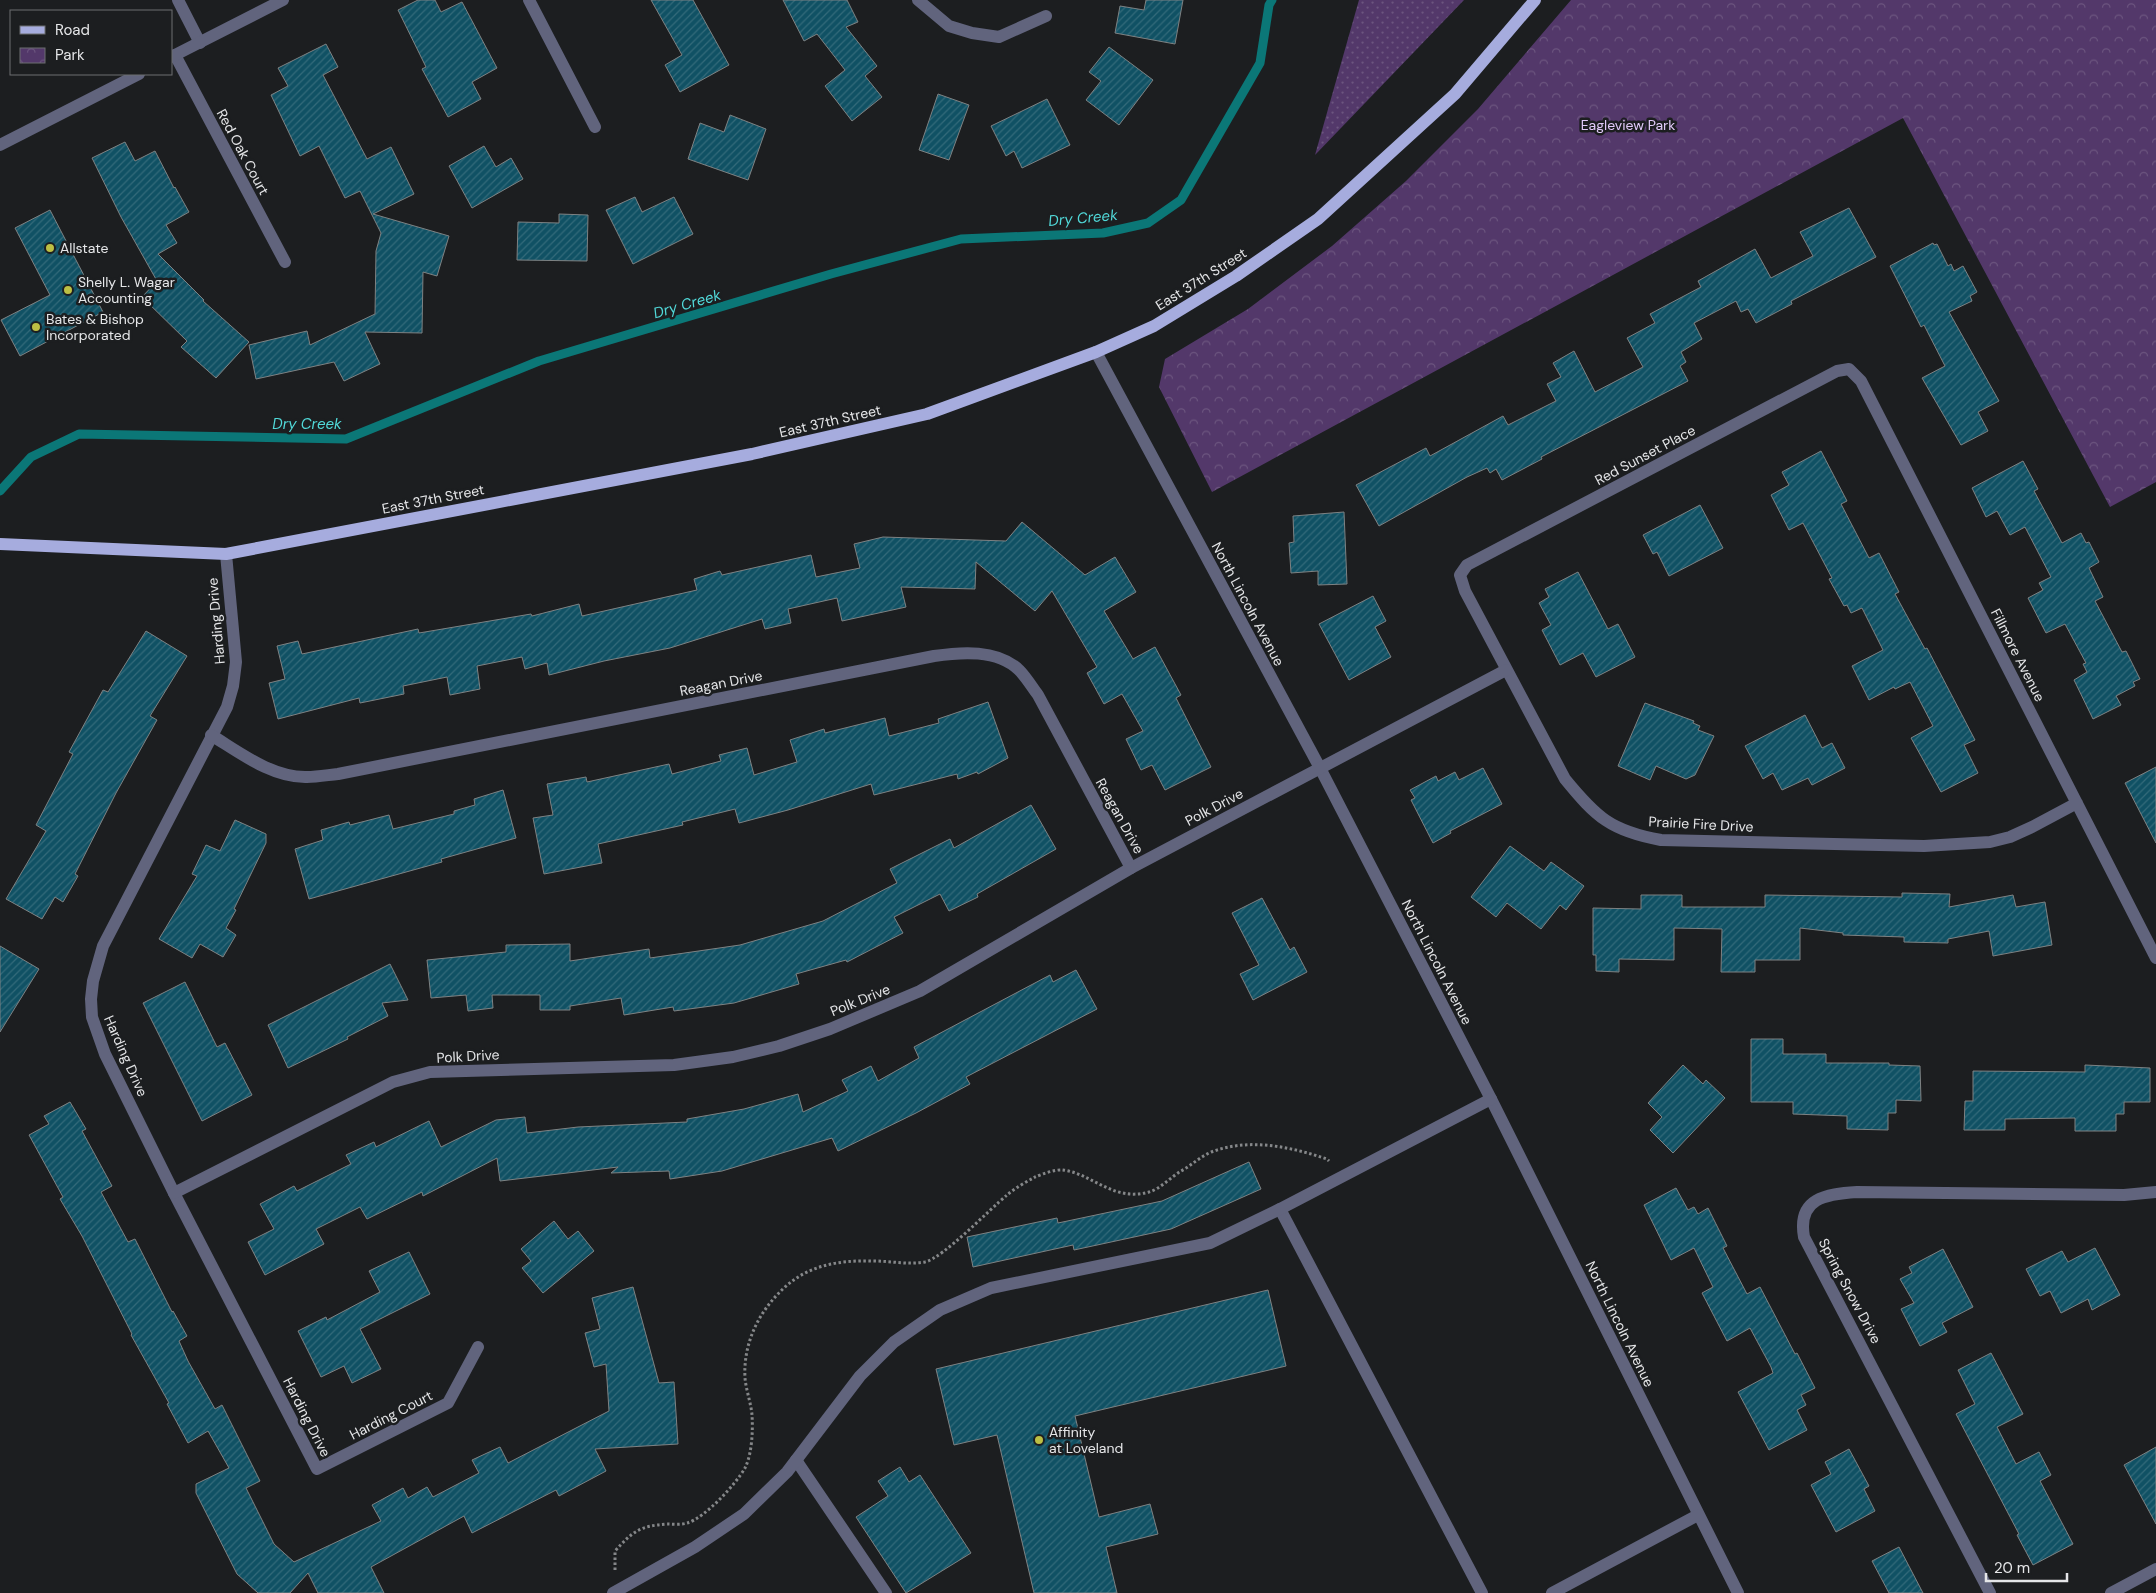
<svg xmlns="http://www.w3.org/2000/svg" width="2156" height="1593" font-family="'DM Sans',sans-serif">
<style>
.grass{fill:url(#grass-dots)}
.park{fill:url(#park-crowns)}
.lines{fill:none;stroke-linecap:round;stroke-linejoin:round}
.stream{stroke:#0b7777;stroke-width:9}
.building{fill:url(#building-hatch);stroke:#7e8283}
.path{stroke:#858789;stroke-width:3;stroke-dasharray:2.5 2.5;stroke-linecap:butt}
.minor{stroke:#61647d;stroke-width:12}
.major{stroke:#a6acde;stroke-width:12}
.poi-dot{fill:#bcbf44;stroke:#1c1e20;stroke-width:2}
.labels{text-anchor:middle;stroke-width:5;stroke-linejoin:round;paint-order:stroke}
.park-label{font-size:14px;fill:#e1caf9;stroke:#1c1e20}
.street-label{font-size:14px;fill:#e5e6e8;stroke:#1c1e20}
.poi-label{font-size:14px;fill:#e5e6e8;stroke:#1c1e20;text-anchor:start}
.water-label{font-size:15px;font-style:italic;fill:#51d9d9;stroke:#1c1e20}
</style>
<defs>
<pattern id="grass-dots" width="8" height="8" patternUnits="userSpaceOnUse" patternTransform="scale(1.25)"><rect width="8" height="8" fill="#53386a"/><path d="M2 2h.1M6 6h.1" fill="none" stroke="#6c557f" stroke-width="1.8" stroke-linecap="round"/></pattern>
<pattern id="park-crowns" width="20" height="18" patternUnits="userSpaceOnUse" patternTransform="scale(1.25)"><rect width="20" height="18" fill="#53386a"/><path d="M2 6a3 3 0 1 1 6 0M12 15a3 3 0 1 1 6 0" fill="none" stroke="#6c557f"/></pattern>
<pattern id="building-hatch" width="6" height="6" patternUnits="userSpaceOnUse" patternTransform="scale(1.25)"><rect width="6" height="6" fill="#105164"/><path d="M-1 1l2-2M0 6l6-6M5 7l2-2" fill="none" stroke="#336a7a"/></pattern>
</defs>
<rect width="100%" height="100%" fill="#1c1e20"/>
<path class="grass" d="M 1359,0 L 1464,0 L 1315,155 Z"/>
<path class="park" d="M 1571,0 L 2156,0 L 2156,482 L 2110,507 L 1903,118 L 1212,492 L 1159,387 L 1165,359 L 1248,309 L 1332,246 L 1406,181 L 1478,109 Z"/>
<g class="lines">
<path class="stream" d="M 0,491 L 31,457 L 79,434 L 346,439 L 539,361 L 831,274 L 961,239 L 1103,233 L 1148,223 L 1181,200 L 1260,63 L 1269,5 L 1272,0"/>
</g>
<g class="building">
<path d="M 418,0 L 435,0 L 441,12 L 462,2 L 497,68 L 472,82 L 481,99 L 448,117 L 422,69 L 426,67 L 398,10 Z"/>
<path d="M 651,0 L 693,0 L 729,65 L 680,92 L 665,65 L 682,55 Z"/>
<path d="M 783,0 L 847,0 L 858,22 L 846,27 L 877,66 L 865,76 L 882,97 L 852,121 L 825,86 L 845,70 L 817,34 L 804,41 Z"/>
<path d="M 1146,0 L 1183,0 L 1175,44 L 1115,33 L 1120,6 L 1144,10 Z"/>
<path d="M 326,44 L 338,67 L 323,75 L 367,159 L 391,147 L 414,194 L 373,214 L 449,236 L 437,276 L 423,272 L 422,333 L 365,332 L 380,364 L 344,381 L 334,362 L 256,379 L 249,345 L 307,331 L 310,345 L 375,314 L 376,251 L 381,233 L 360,191 L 345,198 L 319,146 L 300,156 L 271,95 L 288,86 L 278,68 Z"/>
<path d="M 1109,47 L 1153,80 L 1119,125 L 1086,100 L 1101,81 L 1089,72 Z"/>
<path d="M 938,94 L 969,105 L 949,160 L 919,150 Z"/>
<path d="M 1047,99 L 1070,145 L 1022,168 L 1014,151 L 1006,156 L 991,126 Z"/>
<path d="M 730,115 L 766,129 L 748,180 L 688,159 L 700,123 L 724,132 Z"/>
<path d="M 125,142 L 135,161 L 155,151 L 174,188 L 175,187 L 189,212 L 166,225 L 177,243 L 158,254 L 204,300 L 203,301 L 249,342 L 216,378 L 181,347 L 187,341 L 142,297 L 157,281 L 121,217 L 92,158 Z"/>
<path d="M 484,146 L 496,167 L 511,158 L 523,179 L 472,208 L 449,166 Z"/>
<path d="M 635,197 L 642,212 L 674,197 L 693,234 L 633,264 L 606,210 Z"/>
<path d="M 1849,208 L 1876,257 L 1791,301 L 1792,304 L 1756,323 L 1748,309 L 1741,312 L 1736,301 L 1694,323 L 1702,339 L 1681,352 L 1686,362 L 1680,366 L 1688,381 L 1541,457 L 1542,459 L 1502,480 L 1496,469 L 1490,473 L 1487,468 L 1467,477 L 1379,526 L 1356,485 L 1426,448 L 1430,456 L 1503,416 L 1508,425 L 1556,401 L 1547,384 L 1561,377 L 1553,363 L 1574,351 L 1595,392 L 1643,367 L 1627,338 L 1655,323 L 1650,314 L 1701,287 L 1698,281 L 1755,249 L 1771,278 L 1813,256 L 1800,232 Z"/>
<path d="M 50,210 L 103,312 L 20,356 L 1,320 L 50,295 L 15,228 Z"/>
<path d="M 559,214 L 588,215 L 587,261 L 517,260 L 518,222 L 559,223 Z"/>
<path d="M 1933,243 L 1934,245 L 1937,244 L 1948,266 L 1951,264 L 1954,271 L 1963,266 L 1977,292 L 1970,296 L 1972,301 L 1949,312 L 1999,401 L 1978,412 L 1988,431 L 1961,445 L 1922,378 L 1945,366 L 1924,325 L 1921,327 L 1890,266 Z"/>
<path d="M 1821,451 L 1847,501 L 1841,504 L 1869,558 L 1879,553 L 1899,592 L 1895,594 L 1925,649 L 1927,648 L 1975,740 L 1964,745 L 1978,773 L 1941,792 L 1911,738 L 1933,726 L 1910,682 L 1895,689 L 1894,687 L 1869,700 L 1852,666 L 1883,650 L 1862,608 L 1851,613 L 1847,605 L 1844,606 L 1829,579 L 1832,578 L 1803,523 L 1789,530 L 1771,495 L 1789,485 L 1782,472 Z"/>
<path d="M 2023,461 L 2038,489 L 2034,491 L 2062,543 L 2081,533 L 2086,543 L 2089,542 L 2099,562 L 2089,568 L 2103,597 L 2095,601 L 2122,652 L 2126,651 L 2140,679 L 2133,682 L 2135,686 L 2116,696 L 2121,705 L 2093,719 L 2074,680 L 2087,672 L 2083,664 L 2086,663 L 2065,624 L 2046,633 L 2028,598 L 2043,590 L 2039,583 L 2051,577 L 2025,527 L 2010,535 L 1997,511 L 1986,517 L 1972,488 Z"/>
<path d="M 1700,505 L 1723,548 L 1669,576 L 1657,552 L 1653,554 L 1643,535 Z"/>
<path d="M 1344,512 L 1347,584 L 1318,585 L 1318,571 L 1291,573 L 1289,543 L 1294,542 L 1293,516 Z"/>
<path d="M 1022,522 L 1085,575 L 1115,557 L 1136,592 L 1104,611 L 1133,659 L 1155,647 L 1181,695 L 1176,698 L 1211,767 L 1165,790 L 1152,765 L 1141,770 L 1126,739 L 1143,731 L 1122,694 L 1104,704 L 1087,673 L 1097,667 L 1052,591 L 1035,611 L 976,562 L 975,589 L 901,587 L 906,607 L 842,621 L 837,598 L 788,609 L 791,623 L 765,629 L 762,619 L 670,648 L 604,661 L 549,675 L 547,663 L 525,669 L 522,657 L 477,666 L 480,689 L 450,695 L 447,677 L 403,686 L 404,694 L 360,703 L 359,698 L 278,719 L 269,683 L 285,679 L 277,646 L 298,641 L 302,654 L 418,629 L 419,633 L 531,614 L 532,616 L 579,604 L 582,616 L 697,590 L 694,579 L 720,571 L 722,575 L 811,555 L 816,577 L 860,568 L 854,544 L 883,537 L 1006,541 Z"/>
<path d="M 1578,572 L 1608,629 L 1618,624 L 1635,657 L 1596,677 L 1583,653 L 1560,665 L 1542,630 L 1551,625 L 1539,603 L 1549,597 L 1545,589 Z"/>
<path d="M 1373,596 L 1386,621 L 1375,627 L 1391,657 L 1349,680 L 1319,624 Z"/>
<path d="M 146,631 L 187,656 L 150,716 L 157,720 L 116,793 L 75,874 L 78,876 L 63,902 L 55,897 L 42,919 L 6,899 L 46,831 L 36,825 L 73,754 L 69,752 L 103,690 L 108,692 Z"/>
<path d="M 988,702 L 1008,758 L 978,774 L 977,772 L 958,779 L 957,774 L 874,795 L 871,784 L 788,810 L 739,823 L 735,809 L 682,822 L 683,825 L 598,844 L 602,863 L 544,874 L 533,818 L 553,815 L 547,784 L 586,777 L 587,782 L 669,764 L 672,774 L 721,761 L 719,755 L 747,748 L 754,775 L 797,762 L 790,740 L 824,729 L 825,733 L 885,718 L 889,736 L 939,723 L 938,719 Z"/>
<path d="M 1645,703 L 1694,721 L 1693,723 L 1700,726 L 1698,730 L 1714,736 L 1695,775 L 1686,779 L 1656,766 L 1650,780 L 1618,766 Z"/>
<path d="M 1805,715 L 1822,748 L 1832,743 L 1845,768 L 1812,785 L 1808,778 L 1782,790 L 1773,773 L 1763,779 L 1745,746 Z"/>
<path d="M 2156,767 L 2156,843 L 2125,783 Z"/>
<path d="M 1483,768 L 1502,804 L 1450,831 L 1451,833 L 1433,843 L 1411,800 L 1415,798 L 1410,790 L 1436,776 L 1438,781 L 1455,772 L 1459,780 Z"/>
<path d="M 503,790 L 516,838 L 441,859 L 442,862 L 309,899 L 295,849 L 323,840 L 321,830 L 349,822 L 350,825 L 389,815 L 393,829 L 454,814 L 454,811 L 475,805 L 474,799 Z"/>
<path d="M 1031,805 L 1056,849 L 977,894 L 978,897 L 949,911 L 940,894 L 894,917 L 903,933 L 847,962 L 846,960 L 796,974 L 799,984 L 734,1003 L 674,1011 L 673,1007 L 624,1015 L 621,998 L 570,1006 L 570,1010 L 540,1010 L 540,995 L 492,995 L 493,1008 L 468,1011 L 466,995 L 431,998 L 427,960 L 506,952 L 506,945 L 570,944 L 570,961 L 649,949 L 650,958 L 740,945 L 823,921 L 897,883 L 890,869 L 950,839 L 954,848 Z"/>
<path d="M 235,820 L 266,834 L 266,843 L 234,909 L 236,910 L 226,928 L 236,935 L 223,957 L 200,944 L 192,958 L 159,939 L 197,876 L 192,874 L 206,845 L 220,851 Z"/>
<path d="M 1510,846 L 1544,871 L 1551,862 L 1584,886 L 1566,910 L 1560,905 L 1541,929 L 1507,903 L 1496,917 L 1471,897 Z"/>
<path d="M 1902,893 L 1950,894 L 1949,907 L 2013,895 L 2016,907 L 2045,902 L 2052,945 L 1993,956 L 1989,931 L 1948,939 L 1948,943 L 1904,942 L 1904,937 L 1843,935 L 1843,933 L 1800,928 L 1800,960 L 1755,960 L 1755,972 L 1721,972 L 1722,929 L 1674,928 L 1674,960 L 1619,959 L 1619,972 L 1596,971 L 1596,955 L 1593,955 L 1593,908 L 1641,909 L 1641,895 L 1682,895 L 1682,907 L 1765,907 L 1765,895 L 1902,897 Z"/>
<path d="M 1262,898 L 1290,950 L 1294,947 L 1307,972 L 1253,1000 L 1240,974 L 1259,965 L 1232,913 Z"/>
<path d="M 0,946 L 39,969 L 0,1032 Z"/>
<path d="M 390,964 L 408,1000 L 382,1003 L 388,1016 L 347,1037 L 348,1039 L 288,1068 L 268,1025 Z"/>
<path d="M 1076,970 L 1097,1009 L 966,1077 L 970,1084 L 916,1113 L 838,1151 L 832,1138 L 722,1171 L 670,1179 L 669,1171 L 611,1173 L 618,1167 L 500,1181 L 497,1158 L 423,1196 L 422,1192 L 367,1219 L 360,1207 L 316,1229 L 324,1244 L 265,1275 L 248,1242 L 274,1229 L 260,1204 L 294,1186 L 297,1191 L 351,1164 L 346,1155 L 374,1142 L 376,1147 L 429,1121 L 441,1147 L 496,1120 L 525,1117 L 527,1133 L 578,1127 L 687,1122 L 687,1119 L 744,1109 L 798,1094 L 803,1112 L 848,1091 L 842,1080 L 871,1066 L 878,1081 L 919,1058 L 914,1047 L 1050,975 L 1053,982 Z"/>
<path d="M 185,982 L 217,1047 L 225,1043 L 252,1095 L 202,1121 L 143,1003 Z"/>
<path d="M 1751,1039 L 1783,1039 L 1783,1054 L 1826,1054 L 1826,1063 L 1889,1063 L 1889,1065 L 1920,1066 L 1921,1101 L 1896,1100 L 1896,1113 L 1888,1113 L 1888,1130 L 1847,1129 L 1847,1116 L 1793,1114 L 1793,1102 L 1751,1102 Z"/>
<path d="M 1683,1065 L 1703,1084 L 1706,1080 L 1725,1098 L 1673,1153 L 1650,1130 L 1662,1117 L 1648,1103 Z"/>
<path d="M 2085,1065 L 2150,1068 L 2150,1102 L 2124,1102 L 2124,1114 L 2116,1114 L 2116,1131 L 2075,1131 L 2075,1118 L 2005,1119 L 2005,1130 L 1964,1130 L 1965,1101 L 1973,1101 L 1973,1071 L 2085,1072 Z"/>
<path d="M 70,1102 L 86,1129 L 82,1131 L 112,1186 L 101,1192 L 128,1242 L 135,1239 L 172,1312 L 173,1311 L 187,1336 L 179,1341 L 188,1361 L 215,1409 L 222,1405 L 260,1481 L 246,1488 L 274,1544 L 294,1562 L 381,1521 L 372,1505 L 403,1488 L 408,1498 L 427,1487 L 433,1497 L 479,1473 L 472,1460 L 500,1447 L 508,1463 L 609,1411 L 606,1364 L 594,1367 L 585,1333 L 600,1329 L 592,1298 L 633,1287 L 659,1383 L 674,1382 L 678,1444 L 595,1449 L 606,1471 L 559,1496 L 556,1490 L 472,1533 L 464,1516 L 371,1567 L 384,1593 L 318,1593 L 308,1573 L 290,1593 L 258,1593 L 237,1574 L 196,1493 L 196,1484 L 229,1468 L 208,1431 L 188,1443 L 167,1404 L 169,1403 L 131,1335 L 132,1334 L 82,1236 L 60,1199 L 63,1197 L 29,1135 L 49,1124 L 44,1116 Z"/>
<path d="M 1249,1162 L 1261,1189 L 1171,1229 L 1074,1250 L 1073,1245 L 973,1267 L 967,1237 L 1057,1218 L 1058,1223 L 1162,1201 Z"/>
<path d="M 1676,1188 L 1688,1210 L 1694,1207 L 1698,1214 L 1708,1208 L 1727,1246 L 1723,1248 L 1747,1294 L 1760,1287 L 1795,1354 L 1797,1353 L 1815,1388 L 1801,1395 L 1806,1405 L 1797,1410 L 1807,1430 L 1769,1450 L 1738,1392 L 1773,1373 L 1771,1367 L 1750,1328 L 1727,1341 L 1702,1293 L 1713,1287 L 1694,1248 L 1671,1260 L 1644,1205 Z"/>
<path d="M 554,1221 L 568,1239 L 578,1231 L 594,1251 L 543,1293 L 522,1268 L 531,1261 L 521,1249 Z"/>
<path d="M 2095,1248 L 2120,1295 L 2092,1310 L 2088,1299 L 2061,1313 L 2050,1291 L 2040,1296 L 2026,1269 L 2062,1251 L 2068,1262 Z"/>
<path d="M 1943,1249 L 1973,1307 L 1942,1323 L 1947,1332 L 1920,1346 L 1901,1309 L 1914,1303 L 1900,1279 L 1912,1273 L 1909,1267 Z"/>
<path d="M 409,1252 L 430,1294 L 360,1329 L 381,1369 L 352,1383 L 344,1366 L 321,1377 L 298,1331 L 326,1317 L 327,1320 L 380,1292 L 369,1271 Z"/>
<path d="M 1268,1290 L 1286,1366 L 1075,1416 L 1099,1517 L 1150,1504 L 1158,1534 L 1106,1547 L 1117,1593 L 1034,1593 L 997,1435 L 954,1445 L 936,1369 Z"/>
<path d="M 1991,1353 L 2023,1414 L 1997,1427 L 2016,1464 L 2039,1452 L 2051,1475 L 2040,1481 L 2073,1544 L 2033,1565 L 2017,1535 L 2019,1534 L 1956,1414 L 1975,1404 L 1958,1370 Z"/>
<path d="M 2156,1447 L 2156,1524 L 2124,1465 Z"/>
<path d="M 1849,1449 L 1869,1486 L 1864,1489 L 1875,1511 L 1836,1532 L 1811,1485 L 1831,1474 L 1825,1462 Z"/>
<path d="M 900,1467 L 909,1482 L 920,1475 L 971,1553 L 906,1593 L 856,1517 L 888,1496 L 878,1481 Z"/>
<path d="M 1899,1547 L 1923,1593 L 1889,1593 L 1872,1561 Z"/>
</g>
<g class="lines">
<path class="path" d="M 615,1570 L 615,1551 C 633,1531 640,1526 667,1524 C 673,1524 681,1525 687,1523 C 705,1518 736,1484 745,1468 C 752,1454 753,1431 752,1415 C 751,1403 746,1390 745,1378 C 743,1343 759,1311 784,1288 C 808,1265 840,1260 873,1261 C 891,1261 908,1265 925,1262 C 943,1258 990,1209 1007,1195 C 1015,1188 1026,1182 1035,1177 C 1042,1174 1056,1169 1063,1170 C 1093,1174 1113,1202 1149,1192 C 1160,1189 1171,1177 1181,1171 C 1192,1165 1202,1155 1214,1151 C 1251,1138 1291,1147 1327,1159 L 1329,1161"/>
<g class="minor">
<path d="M 178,0 L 200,43"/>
<path d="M 529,0 L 595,127"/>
<path d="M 918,0 L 949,26 L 972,33 L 999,37 L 1046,16"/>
<path d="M 175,55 L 285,262"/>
<path d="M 171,57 L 283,0"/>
<path d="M 0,145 L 139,74"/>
<path d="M 1096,352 L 1320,768 L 1491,1099 L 1738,1593"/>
<path d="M 226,554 L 236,662 L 233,686 L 227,707 L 103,946 L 93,981 L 91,999 L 92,1017 L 105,1054 L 174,1193 L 317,1469 L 448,1403 L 478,1347"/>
<path d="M 211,735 C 239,752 272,778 307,777 C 317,777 328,775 338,774 L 934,656 C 961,652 997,649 1019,670 C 1026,677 1032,687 1038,695 L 1131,868"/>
<path d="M 2077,803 L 2032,827 L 2010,837 L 1990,842 L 1924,846 L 1661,840 C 1611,831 1596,817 1565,779 L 1465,591 L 1460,575 L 1467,565 L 1837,371 L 1849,369 L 1861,381 L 2156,958"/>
<path d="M 174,1193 L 393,1082 L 430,1072 L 674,1065 L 733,1057 L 779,1046 L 830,1029 L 920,991 L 1131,868 L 1506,670"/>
<path d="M 1280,1209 L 1482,1593"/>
<path d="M 796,1460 L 886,1593"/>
<path d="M 613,1593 L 695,1547 L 744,1514 L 787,1472 L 860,1376 L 894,1342 L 940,1310 L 991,1288 L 1210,1243 L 1280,1209 L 1491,1099"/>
<path d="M 1552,1593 L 1698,1515"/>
<path d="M 1990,1593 L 1804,1237 C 1797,1198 1826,1194 1857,1192 L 2124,1195 L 2156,1192"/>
<path d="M 2111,1593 L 2156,1569"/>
</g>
<path class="major" d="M 0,544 L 226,554 L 752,454 L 927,414 L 1096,352 L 1154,326 L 1236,276 L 1318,219 L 1455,94 L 1535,0"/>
</g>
<g class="poi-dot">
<circle cx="50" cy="248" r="5"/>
<circle cx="68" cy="290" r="5"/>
<circle cx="36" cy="327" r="5"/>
<circle cx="1039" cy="1440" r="5"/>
</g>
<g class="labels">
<g class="park-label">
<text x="1628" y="130">Eagleview Park</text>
</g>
<g class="street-label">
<text transform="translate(243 152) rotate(62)" y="5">Red Oak Court</text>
<text transform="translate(1201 279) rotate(-32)" y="5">East 37th Street</text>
<text transform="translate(830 421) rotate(-13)" y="5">East 37th Street</text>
<text transform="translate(1645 455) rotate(-28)" y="5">Red Sunset Place</text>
<text transform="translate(433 499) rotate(-11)" y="5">East 37th Street</text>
<text transform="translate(1248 604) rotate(62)" y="5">North Lincoln Avenue</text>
<text transform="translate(216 621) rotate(-95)" y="5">Harding Drive</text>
<text transform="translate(2018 655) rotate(63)" y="5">Fillmore Avenue</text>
<text transform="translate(721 683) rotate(-11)" y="5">Reagan Drive</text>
<text transform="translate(1214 807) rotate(-28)" y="5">Polk Drive</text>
<text transform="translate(1120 816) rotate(61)" y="5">Reagan Drive</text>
<text transform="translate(1701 824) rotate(3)" y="5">Prairie Fire Drive</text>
<text transform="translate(1437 962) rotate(63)" y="5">North Lincoln Avenue</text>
<text transform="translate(860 1000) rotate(-22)" y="5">Polk Drive</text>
<text transform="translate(126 1056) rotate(66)" y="5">Harding Drive</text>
<text transform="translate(468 1056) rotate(-3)" y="5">Polk Drive</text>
<text transform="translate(1850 1291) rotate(62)" y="5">Spring Snow Drive</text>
<text transform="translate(1620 1324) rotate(64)" y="5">North Lincoln Avenue</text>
<text transform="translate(391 1415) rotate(-27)" y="5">Harding Court</text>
<text transform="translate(307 1417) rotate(63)" y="5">Harding Drive</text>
</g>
<g class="poi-label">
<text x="60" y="253">Allstate</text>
<text x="78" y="287">Shelly L. Wagar<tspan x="78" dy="16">Accounting</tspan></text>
<text x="46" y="324">Bates &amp; Bishop<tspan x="46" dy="16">Incorporated</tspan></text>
<text x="1049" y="1437">Affinity<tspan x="1049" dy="16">at Loveland</tspan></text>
</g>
<g class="water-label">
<text transform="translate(1083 218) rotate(-5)" y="5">Dry Creek</text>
<text transform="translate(687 304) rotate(-16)" y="5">Dry Creek</text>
<text x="307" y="429">Dry Creek</text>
</g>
</g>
<rect x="10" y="10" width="162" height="65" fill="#1c1e20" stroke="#6c6e70"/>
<rect x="20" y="26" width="25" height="8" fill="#a6acde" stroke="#6c6e70"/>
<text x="55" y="35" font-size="15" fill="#e5e6e8">Road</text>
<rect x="20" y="48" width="25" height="15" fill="url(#park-crowns)" stroke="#6c6e70"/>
<text x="55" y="60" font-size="15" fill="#e5e6e8">Park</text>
<path d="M1986 1573v8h81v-8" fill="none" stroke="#e5e6e8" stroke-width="2.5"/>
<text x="1994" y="1573" font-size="15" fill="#e5e6e8" stroke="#1c1e20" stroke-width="4" paint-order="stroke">20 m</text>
</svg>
